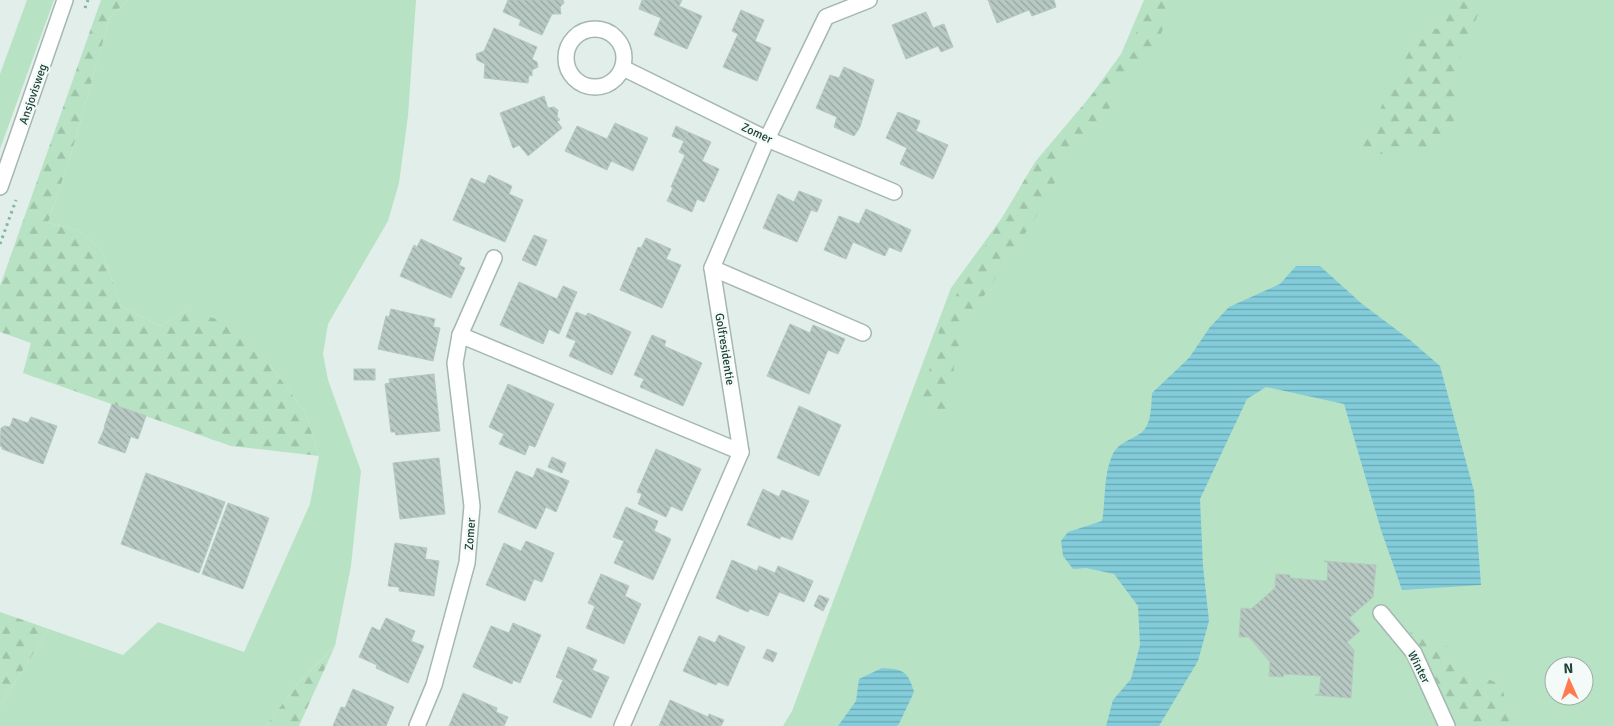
<svg xmlns="http://www.w3.org/2000/svg" width="1614" height="726" font-family="Signika,sans-serif">
<style>
.green{fill:#b8e2c4;fill-rule:evenodd}
.forest{fill:url(#forest-firs)}
.water{fill:url(#water-rules)}
.building{fill:url(#building-back-hatch);stroke:#b4c9c0}
.lines{fill:none;stroke-linecap:round;stroke-linejoin:round}
.minor-casing{stroke:#a4b7b1;stroke-width:18}
.path{stroke:#7fb6a5;stroke-width:3;stroke-dasharray:2.5 4;stroke-linecap:butt}
.minor{stroke:#fff;stroke-width:15}
.labels{text-anchor:middle;stroke-width:4.5;stroke-linejoin:round;paint-order:stroke}
.street-label{font-size:12px;fill:#1f4239;stroke:#f3faf7}
</style>
<defs>
<pattern id="forest-firs" width="22" height="20" patternUnits="userSpaceOnUse" patternTransform="scale(1.25)"><rect width="22" height="20" fill="#b8e2c4"/><path d="M5 1l3.5 6h-7zM16 11l3.5 6h-7z" fill="#9ec3a9"/></pattern>
<pattern id="water-rules" width="6" height="5" patternUnits="userSpaceOnUse" patternTransform="scale(1.25)"><rect width="6" height="5" fill="#83ccda"/><path d="M0 2.5h6" fill="none" stroke="#6ba7b2"/></pattern>
<pattern id="building-back-hatch" width="6" height="6" patternUnits="userSpaceOnUse" patternTransform="scale(1.25)"><rect width="6" height="6" fill="#b7c9c2"/><path d="M-1 5l2 2M0 0l6 6M5-1l2 2" fill="none" stroke="#94a59f"/></pattern>
</defs>
<rect width="100%" height="100%" fill="#e2eee9"/>
<g class="green">
<path d="M 27,0 L 54,0 L 0,149 L 0,74 Z"/>
<path d="M 128,0 L 416,0 L 408,116 L 399,183 L 388,221 L 328,324 L 323,354 L 328,380 L 361,471 L 351,566 L 335,646 L 298,683 L 266,726 L 0,726 L 0,706 L 49,629 L 123,655 L 158,622 L 244,652 L 310,504 L 319,456 L 305,412 L 270,365 L 185,311 L 160,326 L 121,306 L 102,251 L 79,230 L 48,223 L 72,151 L 110,17 Z"/>
<path d="M 1144,0 L 1614,0 L 1614,726 L 783,726 L 792,711 L 951,288 L 1121,54 ZM 1554,666 L 1584,666 L 1584,696 L 1554,696 Z"/>
</g>
<g class="forest">
<path d="M 101,0 L 128,0 L 110,17 L 72,151 L 48,223 L 79,230 L 102,251 L 121,306 L 160,326 L 185,311 L 229,322 L 270,365 L 305,412 L 319,456 L 231,446 L 23,373 L 31,343 L 0,332 L 0,286 Z"/>
<path d="M 1151,0 L 1180,0 L 1179,8 L 1163,28 L 1154,54 L 1120,78 L 1104,125 L 1064,164 L 1043,206 L 966,323 L 955,359 L 948,413 L 920,408 L 942,319 L 1035,162 L 1127,53 Z"/>
<path d="M 1452,0 L 1484,0 L 1460,58 L 1459,96 L 1455,120 L 1428,149 L 1382,154 L 1361,147 L 1422,26 L 1443,30 Z"/>
<path d="M 0,612 L 49,629 L 0,706 Z"/>
<path d="M 1410,632 L 1450,647 L 1469,671 L 1502,685 L 1510,726 L 1457,726 Z"/>
<path d="M 335,646 L 299,726 L 266,726 L 298,683 Z"/>
</g>
<g class="water">
<path d="M 1296,266 L 1320,266 L 1361,303 L 1410,340 L 1440,366 L 1474,491 L 1481,585 L 1402,590 L 1381,530 L 1344,404 L 1266,387 L 1247,399 L 1200,499 L 1203,566 L 1209,621 L 1198,661 L 1159,726 L 1106,726 L 1113,700 L 1131,679 L 1140,645 L 1138,606 L 1114,574 L 1086,568 L 1073,569 L 1063,556 L 1061,541 L 1068,532 L 1102,521 C 1106,499 1103,477 1112,456 C 1117,443 1131,440 1141,433 C 1152,425 1151,405 1152,393 L 1189,358 L 1210,327 L 1229,307 L 1280,284 Z"/>
<path d="M 882,668 C 903,669 908,671 914,692 L 899,724 L 897,726 L 838,726 L 856,701 L 859,679 Z"/>
</g>
<g class="building">
<path d="M 508,0 L 563,0 L 564,3 L 560,7 L 561,14 L 552,14 L 542,35 L 519,25 L 521,20 L 503,12 Z"/>
<path d="M 642,0 L 682,0 L 679,6 L 702,16 L 687,49 L 654,35 L 661,18 L 639,9 Z"/>
<path d="M 988,0 L 1054,0 L 1056,7 L 1032,16 L 1029,10 L 997,23 Z"/>
<path d="M 741,10 L 764,20 L 755,41 L 771,48 L 757,81 L 723,67 L 738,34 L 732,31 Z"/>
<path d="M 926,12 L 933,28 L 944,24 L 953,47 L 941,52 L 938,46 L 906,59 L 892,25 Z"/>
<path d="M 494,28 L 537,47 L 532,59 L 537,62 L 538,67 L 532,70 L 532,76 L 529,75 L 528,83 L 484,78 L 485,64 L 477,60 L 476,54 L 484,51 Z"/>
<path d="M 844,67 L 874,80 L 860,127 L 854,136 L 834,127 L 837,117 L 816,108 L 830,75 L 839,78 Z"/>
<path d="M 544,96 L 548,108 L 554,107 L 558,110 L 557,116 L 560,120 L 557,121 L 562,128 L 528,156 L 519,145 L 513,148 L 500,113 Z"/>
<path d="M 898,112 L 920,121 L 916,131 L 948,145 L 933,179 L 900,164 L 907,148 L 886,138 Z"/>
<path d="M 615,123 L 648,138 L 633,171 L 611,161 L 607,170 L 565,151 L 577,126 L 607,139 Z"/>
<path d="M 676,126 L 688,132 L 684,141 L 672,136 Z"/>
<path d="M 688,132 L 711,142 L 702,161 L 719,169 L 704,202 L 697,199 L 692,212 L 667,201 L 673,188 L 671,187 L 685,155 L 679,152 Z"/>
<path d="M 489,175 L 512,186 L 509,194 L 523,200 L 505,242 L 453,220 L 471,178 L 485,184 Z"/>
<path d="M 799,191 L 822,200 L 817,212 L 811,210 L 797,242 L 763,228 L 778,194 L 794,202 Z"/>
<path d="M 866,209 L 911,230 L 901,252 L 889,247 L 885,256 L 853,242 L 846,259 L 824,250 L 839,216 L 859,224 Z"/>
<path d="M 534,235 L 547,240 L 536,266 L 522,260 Z"/>
<path d="M 646,238 L 671,249 L 666,259 L 681,265 L 662,308 L 620,290 L 638,247 L 641,248 Z"/>
<path d="M 421,239 L 462,258 L 459,265 L 465,268 L 451,298 L 400,276 L 414,245 L 417,247 Z"/>
<path d="M 519,282 L 557,299 L 563,286 L 577,292 L 559,334 L 549,329 L 543,344 L 500,325 Z"/>
<path d="M 391,309 L 435,319 L 433,327 L 440,328 L 433,361 L 378,349 L 386,316 L 389,317 Z"/>
<path d="M 576,312 L 586,316 L 588,313 L 631,332 L 612,375 L 569,356 L 576,341 L 566,337 Z"/>
<path d="M 790,324 L 810,333 L 813,325 L 845,339 L 838,354 L 828,350 L 809,394 L 767,376 Z"/>
<path d="M 652,335 L 666,341 L 664,346 L 702,363 L 683,406 L 640,387 L 644,379 L 634,375 Z"/>
<rect x="354" y="369" width="21" height="11"/>
<path d="M 434,374 L 440,431 L 396,435 L 395,432 L 391,432 L 385,384 L 390,383 L 389,379 Z"/>
<path d="M 508,384 L 554,404 L 535,447 L 529,445 L 525,455 L 499,444 L 504,434 L 489,427 Z"/>
<path d="M 112,404 L 146,416 L 138,439 L 104,427 Z"/>
<path d="M 799,406 L 841,425 L 819,476 L 777,458 Z"/>
<path d="M 31,417 L 57,426 L 43,464 L 2,449 L 2,447 L 0,446 L 1,428 L 5,426 L 10,427 L 13,418 L 28,423 Z"/>
<path d="M 105,427 L 131,436 L 125,453 L 98,443 Z"/>
<path d="M 656,449 L 701,469 L 682,511 L 671,506 L 666,517 L 638,504 L 642,494 L 637,492 Z"/>
<path d="M 552,457 L 566,463 L 562,473 L 548,467 Z"/>
<path d="M 439,458 L 445,514 L 400,519 L 393,463 Z"/>
<path d="M 537,468 L 569,481 L 556,512 L 546,507 L 536,529 L 498,512 L 516,471 L 533,478 Z"/>
<path d="M 146,473 L 225,502 L 199,573 L 121,544 Z"/>
<path d="M 763,489 L 779,497 L 782,490 L 809,501 L 792,540 L 781,536 L 780,539 L 747,525 Z"/>
<path d="M 228,503 L 269,518 L 243,589 L 202,574 Z"/>
<path d="M 626,507 L 658,521 L 654,531 L 671,539 L 653,580 L 614,563 L 624,541 L 613,537 Z"/>
<path d="M 526,541 L 554,553 L 542,582 L 534,579 L 525,601 L 486,585 L 504,543 L 521,551 Z"/>
<path d="M 395,543 L 427,548 L 425,559 L 439,561 L 434,596 L 399,591 L 399,587 L 388,586 Z"/>
<path d="M 732,560 L 757,571 L 759,566 L 775,573 L 778,566 L 813,581 L 804,602 L 779,592 L 768,616 L 750,609 L 748,612 L 716,598 Z"/>
<path d="M 1324,561 L 1376,565 L 1373,597 L 1349,618 L 1360,631 L 1347,642 L 1354,650 L 1351,698 L 1315,695 L 1319,694 L 1321,676 L 1284,674 L 1283,677 L 1269,676 L 1270,662 L 1249,637 L 1239,637 L 1241,608 L 1251,609 L 1275,588 L 1276,574 L 1290,575 L 1290,578 L 1327,581 L 1328,563 Z"/>
<path d="M 601,574 L 629,586 L 625,596 L 641,604 L 624,644 L 586,628 L 595,606 L 588,603 Z"/>
<path d="M 819,595 L 829,599 L 823,611 L 814,606 Z"/>
<path d="M 386,618 L 415,631 L 411,641 L 424,646 L 408,683 L 376,668 L 377,665 L 359,657 L 372,627 L 380,631 Z"/>
<path d="M 513,623 L 541,635 L 520,683 L 513,680 L 512,684 L 473,667 L 491,626 L 509,633 Z"/>
<path d="M 719,635 L 745,647 L 728,686 L 718,682 L 716,685 L 683,671 L 699,636 L 715,643 Z"/>
<path d="M 568,647 L 597,660 L 592,670 L 609,677 L 591,718 L 553,702 L 563,680 L 556,677 Z"/>
<path d="M 767,649 L 777,653 L 773,662 L 763,658 Z"/>
<path d="M 353,689 L 394,707 L 386,726 L 333,726 L 341,707 L 345,708 Z"/>
<path d="M 463,693 L 497,708 L 496,712 L 508,717 L 504,726 L 449,726 Z"/>
<path d="M 670,700 L 708,717 L 709,714 L 724,720 L 721,726 L 659,726 Z"/>
</g>
<g class="lines">
<defs>
<g id="minor">
<circle cx="595" cy="58" r="29"/>
<path d="M 623,68 L 767,139 L 894,192"/>
<path d="M 0,187 L 65,0"/>
<path d="M 712,268 L 863,333"/>
<path d="M 460,335 L 741,452"/>
<path d="M 1381,613 L 1414,653 L 1447,726"/>
<path d="M 417,726 L 434,685 L 467,563 L 472,506 L 455,363 L 460,335 L 494,258"/>
<path d="M 622,726 L 741,452 L 712,268 L 767,139 L 826,17 L 869,0"/>
</g>
</defs>
<use href="#minor" class="minor-casing"/>
<g class="path">
<path d="M 85,8 L 88,0"/>
<path d="M 0,244 L 16,200"/>
</g>
<use href="#minor" class="minor"/>
</g>
<g class="labels">
<g class="street-label">
<text transform="translate(33 94) rotate(-71)" y="4">Ansjovisweg</text>
<text transform="translate(757 133) rotate(25)" y="4">Zomer</text>
<text transform="translate(725 349) rotate(81)" y="4">Golfresidentie</text>
<text transform="translate(470 534) rotate(-86)" y="4">Zomer</text>
<text transform="translate(1419 667) rotate(63)" y="4">Winter</text>
</g>
</g>
<g transform="translate(1569 681) rotate(357)"><circle r="24" fill="#f3faf7" stroke="#9eb0ab"/>
<path d="M0-4L9 19L0 12L-9 19Z" fill="#ff7b4f"/>
<text y="-8" font-size="14" font-weight="bold" text-anchor="middle" fill="#1f4239">N</text>
</g>
</svg>
